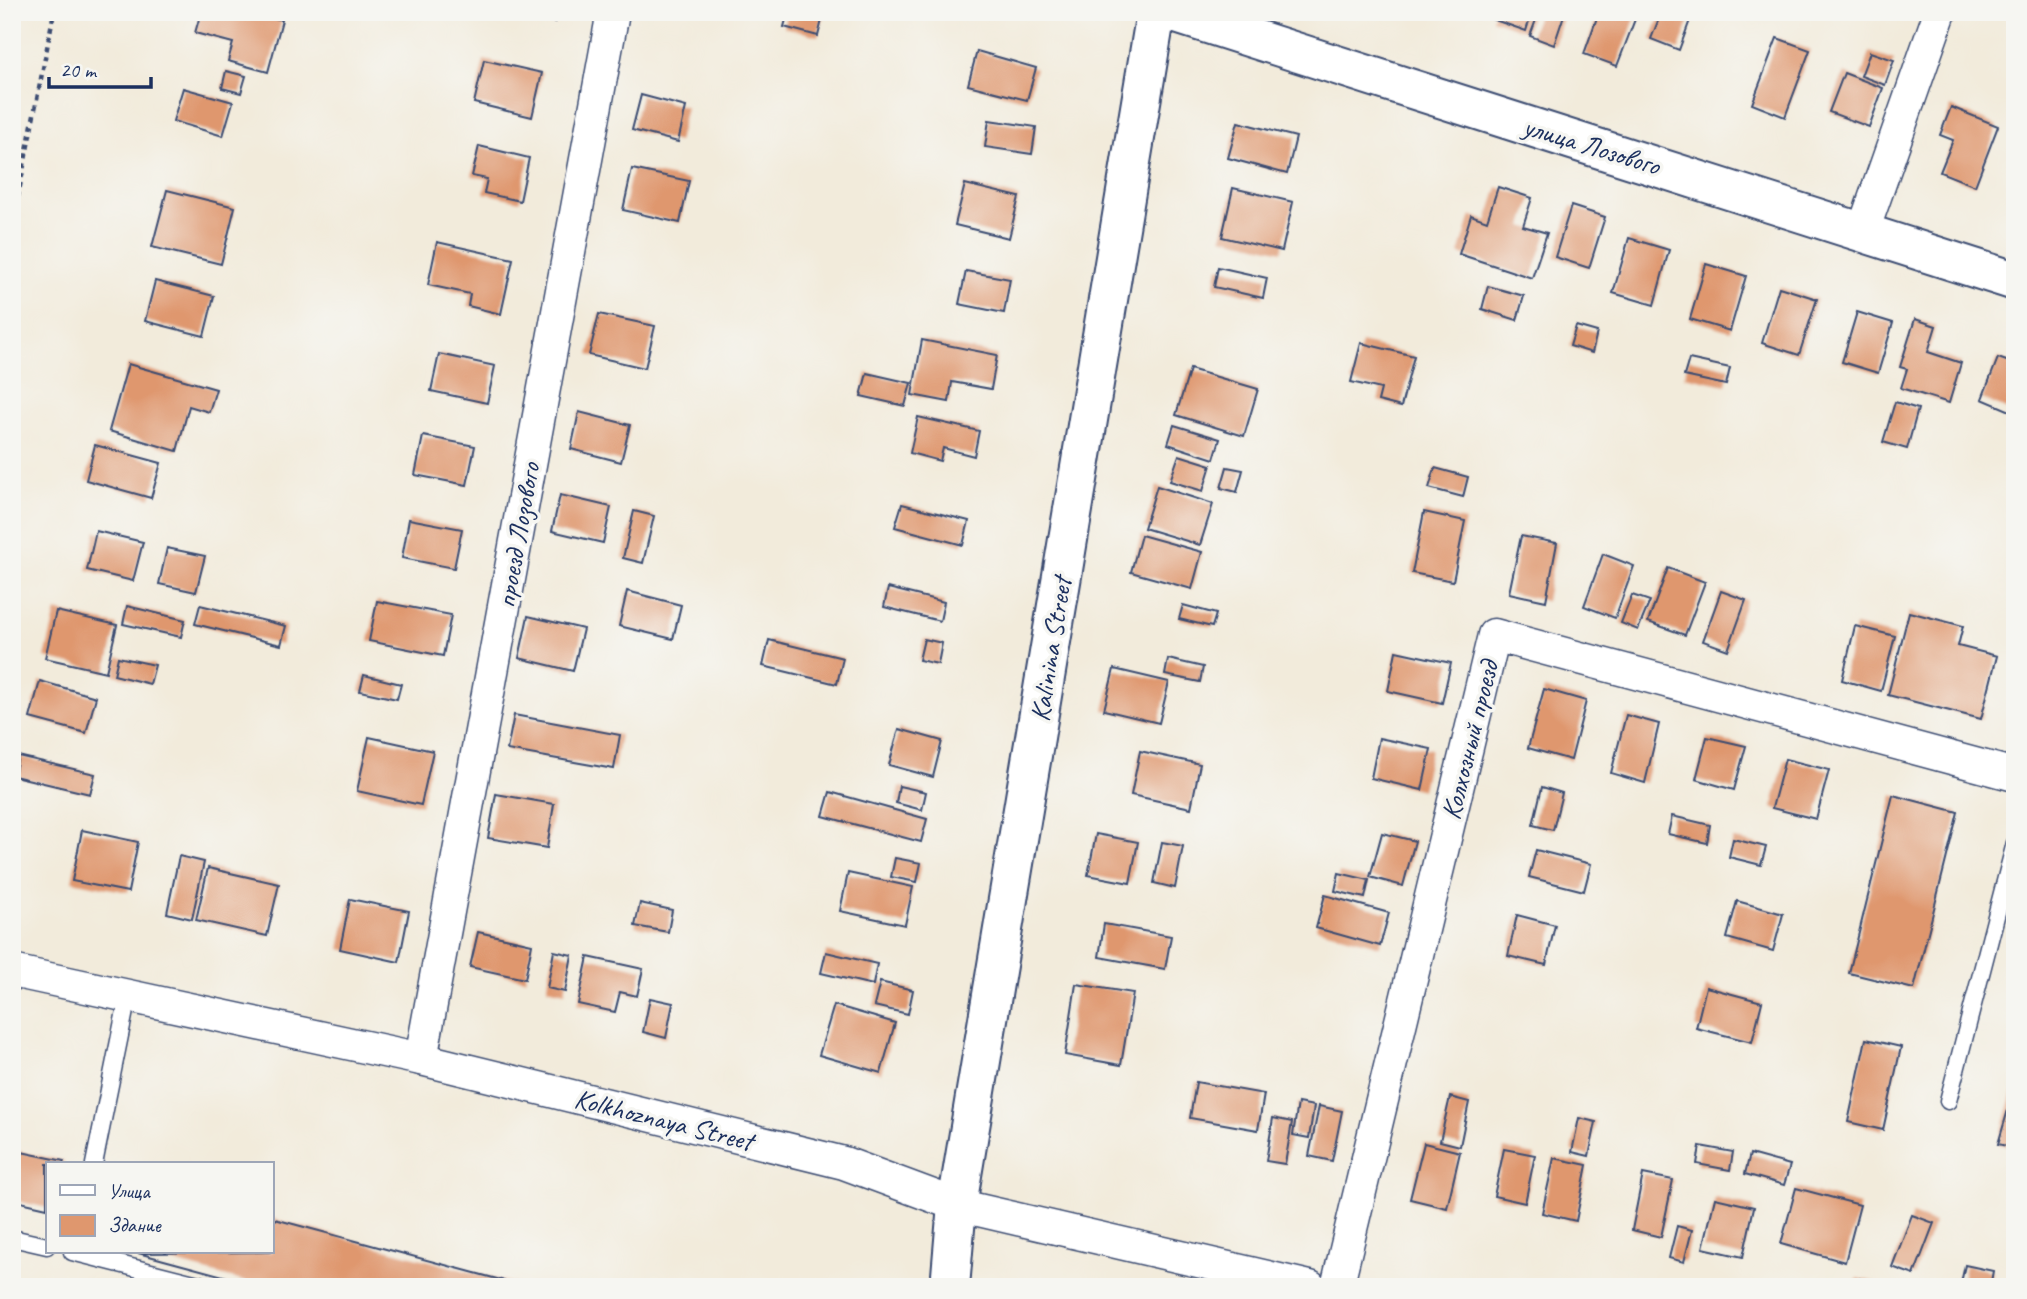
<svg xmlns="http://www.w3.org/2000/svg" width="2027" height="1299" font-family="Caveat,sans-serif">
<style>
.building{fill:#df976e}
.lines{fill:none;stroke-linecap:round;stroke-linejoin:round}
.lane-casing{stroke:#3b4b71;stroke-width:19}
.street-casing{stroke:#3b4b71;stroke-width:35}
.secondary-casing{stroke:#3b4b71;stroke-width:42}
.path{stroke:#3b4b71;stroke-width:4.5;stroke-dasharray:5 5;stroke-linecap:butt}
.lane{stroke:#fff;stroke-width:16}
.street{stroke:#fff;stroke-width:32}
.secondary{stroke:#fff;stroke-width:38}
.labels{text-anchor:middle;stroke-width:7;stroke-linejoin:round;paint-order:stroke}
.street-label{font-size:28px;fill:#1b2f5e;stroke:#f6f6f2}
</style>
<rect width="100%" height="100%" fill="#f6f6f2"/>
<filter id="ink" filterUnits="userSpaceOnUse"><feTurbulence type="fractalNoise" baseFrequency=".0143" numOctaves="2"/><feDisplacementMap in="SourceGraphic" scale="14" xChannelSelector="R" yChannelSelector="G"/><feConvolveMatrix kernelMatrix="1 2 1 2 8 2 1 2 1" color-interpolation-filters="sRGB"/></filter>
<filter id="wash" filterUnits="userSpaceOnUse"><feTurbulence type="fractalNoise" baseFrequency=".00686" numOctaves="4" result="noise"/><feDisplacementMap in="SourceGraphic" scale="28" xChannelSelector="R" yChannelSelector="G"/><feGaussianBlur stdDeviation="1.57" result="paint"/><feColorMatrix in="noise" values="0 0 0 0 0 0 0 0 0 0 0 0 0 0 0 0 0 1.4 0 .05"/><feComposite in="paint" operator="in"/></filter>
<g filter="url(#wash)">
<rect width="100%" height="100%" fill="#f2ebdb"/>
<g id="blocks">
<g class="building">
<path d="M 201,12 L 253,12 L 282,20 L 268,72 L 228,61 L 233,43 L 195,33 Z"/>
<path d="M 518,12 L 557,12 L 555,22 Z"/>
<path d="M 788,12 L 824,12 L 818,36 L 784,27 Z"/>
<path d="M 1494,12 L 1532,12 L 1526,31 L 1492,19 Z"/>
<path d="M 1539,12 L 1565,12 L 1554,45 L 1530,36 Z"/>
<path d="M 1599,12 L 1632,12 L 1637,14 L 1617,66 L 1584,54 Z"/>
<path d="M 1649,12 L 1693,12 L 1679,50 L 1651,39 L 1660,16 Z"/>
<path d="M 1777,38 L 1810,50 L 1785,117 L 1752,104 Z"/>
<path d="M 977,51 L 1036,68 L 1027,100 L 968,85 Z"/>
<path d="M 1870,52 L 1894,60 L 1885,85 L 1861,76 Z"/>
<path d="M 484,60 L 542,73 L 532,117 L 474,103 Z"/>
<path d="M 226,71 L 246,76 L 241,93 L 222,88 Z"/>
<path d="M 1844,73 L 1883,88 L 1869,127 L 1829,112 Z"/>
<path d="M 183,88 L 233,102 L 223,136 L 173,121 Z"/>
<path d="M 641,95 L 686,107 L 678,142 L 632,130 Z"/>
<path d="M 1951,107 L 1998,126 L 1975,186 L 1940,172 L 1953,140 L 1940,135 Z"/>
<path d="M 989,120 L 1036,127 L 1032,154 L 985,147 Z"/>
<path d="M 1238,122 L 1296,137 L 1287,174 L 1228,158 Z"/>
<path d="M 479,146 L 529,158 L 520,201 L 484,193 L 487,179 L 472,176 Z"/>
<path d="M 632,169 L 689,181 L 680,223 L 623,210 Z"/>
<path d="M 965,184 L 1019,197 L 1009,238 L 955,225 Z"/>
<path d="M 1498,187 L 1532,198 L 1523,226 L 1547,233 L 1532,278 L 1459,254 L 1471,215 L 1487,221 Z"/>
<path d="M 1233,188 L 1293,202 L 1282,251 L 1222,237 Z"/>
<path d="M 167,190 L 235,207 L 221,264 L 152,247 Z"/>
<path d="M 1571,206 L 1605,217 L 1589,268 L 1555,257 Z"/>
<path d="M 1629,238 L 1669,250 L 1654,305 L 1613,293 Z"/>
<path d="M 437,242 L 513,259 L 501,314 L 468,306 L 470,294 L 428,285 Z"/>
<path d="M 1706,264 L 1746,276 L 1730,331 L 1690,319 Z"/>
<path d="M 1218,267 L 1267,278 L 1263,298 L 1214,287 Z"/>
<path d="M 966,271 L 1010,279 L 1004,313 L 959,304 Z"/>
<path d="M 155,281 L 214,296 L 204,336 L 145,321 Z"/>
<path d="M 1488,286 L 1524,296 L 1517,320 L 1482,309 Z"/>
<path d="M 1779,287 L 1817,299 L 1799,355 L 1762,343 Z"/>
<path d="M 1857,312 L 1893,323 L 1878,373 L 1842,362 Z"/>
<path d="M 599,314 L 655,326 L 645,368 L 589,355 Z"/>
<path d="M 1915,319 L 1936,326 L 1928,352 L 1961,363 L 1949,403 L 1901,388 L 1907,369 L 1900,367 Z"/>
<path d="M 1576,326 L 1597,332 L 1592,353 L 1570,346 Z"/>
<path d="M 922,340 L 997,355 L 991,389 L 952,382 L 949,402 L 912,395 Z"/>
<path d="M 1361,343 L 1414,356 L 1401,407 L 1378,401 L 1381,389 L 1351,382 Z"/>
<path d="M 439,354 L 495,366 L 487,403 L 431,391 Z"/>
<path d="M 1998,358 L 2015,364 L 2015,413 L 1982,399 Z"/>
<path d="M 1689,359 L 1730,368 L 1726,385 L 1684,376 Z"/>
<path d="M 128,364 L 216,389 L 209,412 L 189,406 L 177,451 L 109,431 Z"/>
<path d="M 1190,369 L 1258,389 L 1244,436 L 1176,415 Z"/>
<path d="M 867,373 L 911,383 L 905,406 L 861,396 Z"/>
<path d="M 1895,402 L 1918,409 L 1907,449 L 1883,442 Z"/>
<path d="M 579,412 L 630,425 L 621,462 L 571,449 Z"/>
<path d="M 918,417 L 979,431 L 974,456 L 943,448 L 940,461 L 910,453 Z"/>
<path d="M 1174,425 L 1220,439 L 1214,459 L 1168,444 Z"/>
<path d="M 423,436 L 475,446 L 467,485 L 415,475 Z"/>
<path d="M 95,445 L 161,463 L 151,498 L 86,480 Z"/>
<path d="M 1179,455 L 1211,465 L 1203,491 L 1170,481 Z"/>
<path d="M 1227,467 L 1243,470 L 1237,492 L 1221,488 Z"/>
<path d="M 1435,468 L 1468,477 L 1463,497 L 1429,488 Z"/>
<path d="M 1157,486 L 1213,504 L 1200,545 L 1144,528 Z"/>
<path d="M 560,495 L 611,507 L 603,543 L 552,531 Z"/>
<path d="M 902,504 L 969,521 L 963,545 L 895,527 Z"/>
<path d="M 634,511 L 654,516 L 643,563 L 623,558 Z"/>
<path d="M 1424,512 L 1465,521 L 1453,581 L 1412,573 Z"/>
<path d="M 409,519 L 462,529 L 454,568 L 402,558 Z"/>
<path d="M 96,531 L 143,542 L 133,581 L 87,570 Z"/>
<path d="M 1141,535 L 1202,552 L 1192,589 L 1131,572 Z"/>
<path d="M 1521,536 L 1557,543 L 1546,601 L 1509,593 Z"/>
<path d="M 167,548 L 205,556 L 196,592 L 159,584 Z"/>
<path d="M 1603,554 L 1634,566 L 1615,618 L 1584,606 Z"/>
<path d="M 1668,568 L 1705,582 L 1685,635 L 1648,622 Z"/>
<path d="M 888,588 L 944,602 L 940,621 L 884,607 Z"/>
<path d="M 627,591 L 681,605 L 673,639 L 619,626 Z"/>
<path d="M 1721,591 L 1746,600 L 1728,650 L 1703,641 Z"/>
<path d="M 1632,595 L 1650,601 L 1638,630 L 1621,623 Z"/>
<path d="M 377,601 L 451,615 L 443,656 L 369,641 Z"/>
<path d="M 200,605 L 286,626 L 281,645 L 195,624 Z"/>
<path d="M 1183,605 L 1216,614 L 1212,627 L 1179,619 Z"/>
<path d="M 127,606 L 185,620 L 181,637 L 123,624 Z"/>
<path d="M 56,611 L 117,625 L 106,672 L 45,658 Z"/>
<path d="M 1909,612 L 1963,626 L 1958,646 L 1997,656 L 1981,719 L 1888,695 Z"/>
<path d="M 528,616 L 583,629 L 573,671 L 519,658 Z"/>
<path d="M 1855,626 L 1895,636 L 1881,691 L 1842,680 Z"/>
<path d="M 924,639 L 942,643 L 938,664 L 919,660 Z"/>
<path d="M 769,640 L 843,658 L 837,684 L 763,666 Z"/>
<path d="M 1396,651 L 1451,663 L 1442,703 L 1388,691 Z"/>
<path d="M 118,657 L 155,665 L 150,684 L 114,675 Z"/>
<path d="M 1168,659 L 1203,667 L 1200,682 L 1165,675 Z"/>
<path d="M 1114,669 L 1169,682 L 1159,723 L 1104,710 Z"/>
<path d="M 364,675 L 401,684 L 397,699 L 360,691 Z"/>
<path d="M 40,681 L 96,697 L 86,733 L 30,718 Z"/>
<path d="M 1544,689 L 1586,701 L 1571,760 L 1528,748 Z"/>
<path d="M 514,715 L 620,735 L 614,769 L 507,750 Z"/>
<path d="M 1626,715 L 1659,724 L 1645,783 L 1611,773 Z"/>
<path d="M 899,729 L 942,741 L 933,777 L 889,765 Z"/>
<path d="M 369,737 L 433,751 L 421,805 L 357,791 Z"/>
<path d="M 1707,737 L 1746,746 L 1734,790 L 1696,779 Z"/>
<path d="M 1379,738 L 1431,749 L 1422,790 L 1371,778 Z"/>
<path d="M 1140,751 L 1200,764 L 1191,808 L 1131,795 Z"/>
<path d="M 18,756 L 95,774 L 90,794 L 14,776 Z"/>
<path d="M 1785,759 L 1829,770 L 1816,819 L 1772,808 Z"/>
<path d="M 899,786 L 926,792 L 922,810 L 896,803 Z"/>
<path d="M 1542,787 L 1562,793 L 1553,830 L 1533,825 Z"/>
<path d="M 830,792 L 927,819 L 921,842 L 823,816 Z"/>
<path d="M 496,794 L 554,804 L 547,848 L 488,838 Z"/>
<path d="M 1893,795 L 1958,812 L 1914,989 L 1849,973 Z"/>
<path d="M 1672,816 L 1710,825 L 1707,843 L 1668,834 Z"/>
<path d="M 82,830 L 138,842 L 128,892 L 72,881 Z"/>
<path d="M 1382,833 L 1415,841 L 1403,886 L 1370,877 Z"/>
<path d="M 1096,834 L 1138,842 L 1130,883 L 1088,875 Z"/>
<path d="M 1733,839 L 1766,847 L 1761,865 L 1729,857 Z"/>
<path d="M 1162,842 L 1183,846 L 1175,888 L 1154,883 Z"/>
<path d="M 1536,850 L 1591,864 L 1584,891 L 1529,877 Z"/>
<path d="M 179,856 L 204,862 L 192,919 L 167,913 Z"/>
<path d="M 895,858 L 921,863 L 917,882 L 891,877 Z"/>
<path d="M 208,868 L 279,884 L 267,936 L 196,920 Z"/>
<path d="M 848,873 L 913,887 L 905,925 L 840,911 Z"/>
<path d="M 1339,873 L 1369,880 L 1365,898 L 1335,891 Z"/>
<path d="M 1325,895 L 1389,913 L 1380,946 L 1316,928 Z"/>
<path d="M 350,899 L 409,911 L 399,962 L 340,949 Z"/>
<path d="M 1737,901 L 1783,914 L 1773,951 L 1727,938 Z"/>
<path d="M 640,903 L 672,910 L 668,932 L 635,926 Z"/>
<path d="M 1517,915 L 1555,925 L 1546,965 L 1508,956 Z"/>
<path d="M 1104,924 L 1171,936 L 1165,969 L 1099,957 Z"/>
<path d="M 478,932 L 532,944 L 525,979 L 470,967 Z"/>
<path d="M 554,951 L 572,955 L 565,992 L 547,988 Z"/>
<path d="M 826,952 L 877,964 L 873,985 L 821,973 Z"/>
<path d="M 588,957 L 643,969 L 637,996 L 620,992 L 615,1012 L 578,1004 Z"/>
<path d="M 880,982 L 913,990 L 908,1014 L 874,1006 Z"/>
<path d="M 1076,984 L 1133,993 L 1121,1065 L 1065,1055 Z"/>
<path d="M 1706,987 L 1762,1002 L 1752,1042 L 1696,1028 Z"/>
<path d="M 650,998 L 673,1003 L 666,1038 L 643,1032 Z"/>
<path d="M 834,1005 L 895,1023 L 881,1073 L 819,1055 Z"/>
<path d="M 1866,1039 L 1901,1047 L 1883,1130 L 1848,1122 Z"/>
<path d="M 1196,1082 L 1264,1094 L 1258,1130 L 1190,1118 Z"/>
<path d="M 2015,1086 L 2015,1148 L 1998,1144 Z"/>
<path d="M 1450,1097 L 1469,1102 L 1460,1146 L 1440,1141 Z"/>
<path d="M 1298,1103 L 1314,1106 L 1309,1138 L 1293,1135 Z"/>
<path d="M 1319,1106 L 1342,1111 L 1332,1161 L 1309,1156 Z"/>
<path d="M 1273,1118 L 1292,1122 L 1285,1164 L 1266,1161 Z"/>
<path d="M 1579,1118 L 1596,1122 L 1589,1156 L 1572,1152 Z"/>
<path d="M 1424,1143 L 1460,1152 L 1447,1208 L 1410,1199 Z"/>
<path d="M 1700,1146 L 1733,1152 L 1730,1170 L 1697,1164 Z"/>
<path d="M 1504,1149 L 1535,1155 L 1525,1203 L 1494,1196 Z"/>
<path d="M 12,1150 L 64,1161 L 63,1164 L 47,1164 L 47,1208 L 12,1200 Z"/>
<path d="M 1750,1154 L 1790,1165 L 1784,1185 L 1745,1174 Z"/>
<path d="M 1554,1158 L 1587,1165 L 1576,1221 L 1542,1213 Z"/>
<path d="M 1643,1174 L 1673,1180 L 1661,1237 L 1632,1230 Z"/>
<path d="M 1796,1188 L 1860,1205 L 1845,1262 L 1781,1244 Z"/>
<path d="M 1715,1198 L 1754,1207 L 1743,1257 L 1703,1248 Z"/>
<path d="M 1912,1215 L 1934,1223 L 1914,1275 L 1892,1267 Z"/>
<path d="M 271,1218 L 523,1286 L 523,1287 L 264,1287 L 138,1253 L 271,1252 Z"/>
<path d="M 1677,1226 L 1692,1230 L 1684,1262 L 1669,1258 Z"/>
<path d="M 1965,1265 L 1993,1271 L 1990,1287 L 1960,1287 Z"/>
<path d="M 1857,1278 L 1882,1284 L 1881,1287 L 1855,1287 Z"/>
</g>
</g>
</g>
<g filter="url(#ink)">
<use href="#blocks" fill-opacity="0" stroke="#3b4b71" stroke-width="2"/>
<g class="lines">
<defs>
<g id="lane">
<path d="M 1948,1101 L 2015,843"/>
<path d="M 94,1164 L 128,996"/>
<path d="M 12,1238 L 47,1246"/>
<path d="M 72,1252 L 210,1287"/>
</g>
<g id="street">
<path d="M 1863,231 L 1940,12"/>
<path d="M 12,971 L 421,1059 L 844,1163 L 957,1205 L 1310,1287"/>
<path d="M 421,1059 L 613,12"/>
<path d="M 1337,1287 L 1494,635 L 2015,775"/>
</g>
<g id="secondary">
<path d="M 1170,12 L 2015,281"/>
<path d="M 950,1287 L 957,1205 L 1156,12"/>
</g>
</defs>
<use href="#lane" class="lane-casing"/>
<use href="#street" class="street-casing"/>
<use href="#secondary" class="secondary-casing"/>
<path class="path" d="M 12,227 L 54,12"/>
<use href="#lane" class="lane"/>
<use href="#street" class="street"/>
<use href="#secondary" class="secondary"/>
</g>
</g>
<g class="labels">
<g class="street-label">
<text transform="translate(1592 145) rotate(17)" y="10">улица Лозового</text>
<text transform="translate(517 535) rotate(-80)" y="10">проезд Лозового</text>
<text transform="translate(1050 649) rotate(-81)" y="10">Kalinina Street</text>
<text transform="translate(1469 740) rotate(-76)" y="10">Колхозный проезд</text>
<text transform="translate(664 1119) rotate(14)" y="10">Kolkhoznaya Street</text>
</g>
</g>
<rect width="2027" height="1299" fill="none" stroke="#f6f6f2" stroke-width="42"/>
<rect x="46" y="1162" width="228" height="91" fill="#f6f6f2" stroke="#9ea6b7" stroke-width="2"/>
<rect x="60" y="1185" width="35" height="10" fill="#ffffff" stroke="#9ea6b7" stroke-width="2"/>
<text x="108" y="1198" font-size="21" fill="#1b2f5e">Улица</text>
<rect x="60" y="1215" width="35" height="21" fill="#df976e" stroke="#9ea6b7" stroke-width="2"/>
<text x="108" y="1232" font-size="21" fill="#1b2f5e">Здание</text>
<path d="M49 77v10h102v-10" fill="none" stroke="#1b2f5e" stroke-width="3.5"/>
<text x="60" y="77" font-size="21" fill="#1b2f5e" stroke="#f6f6f2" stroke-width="5" paint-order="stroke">20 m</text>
</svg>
